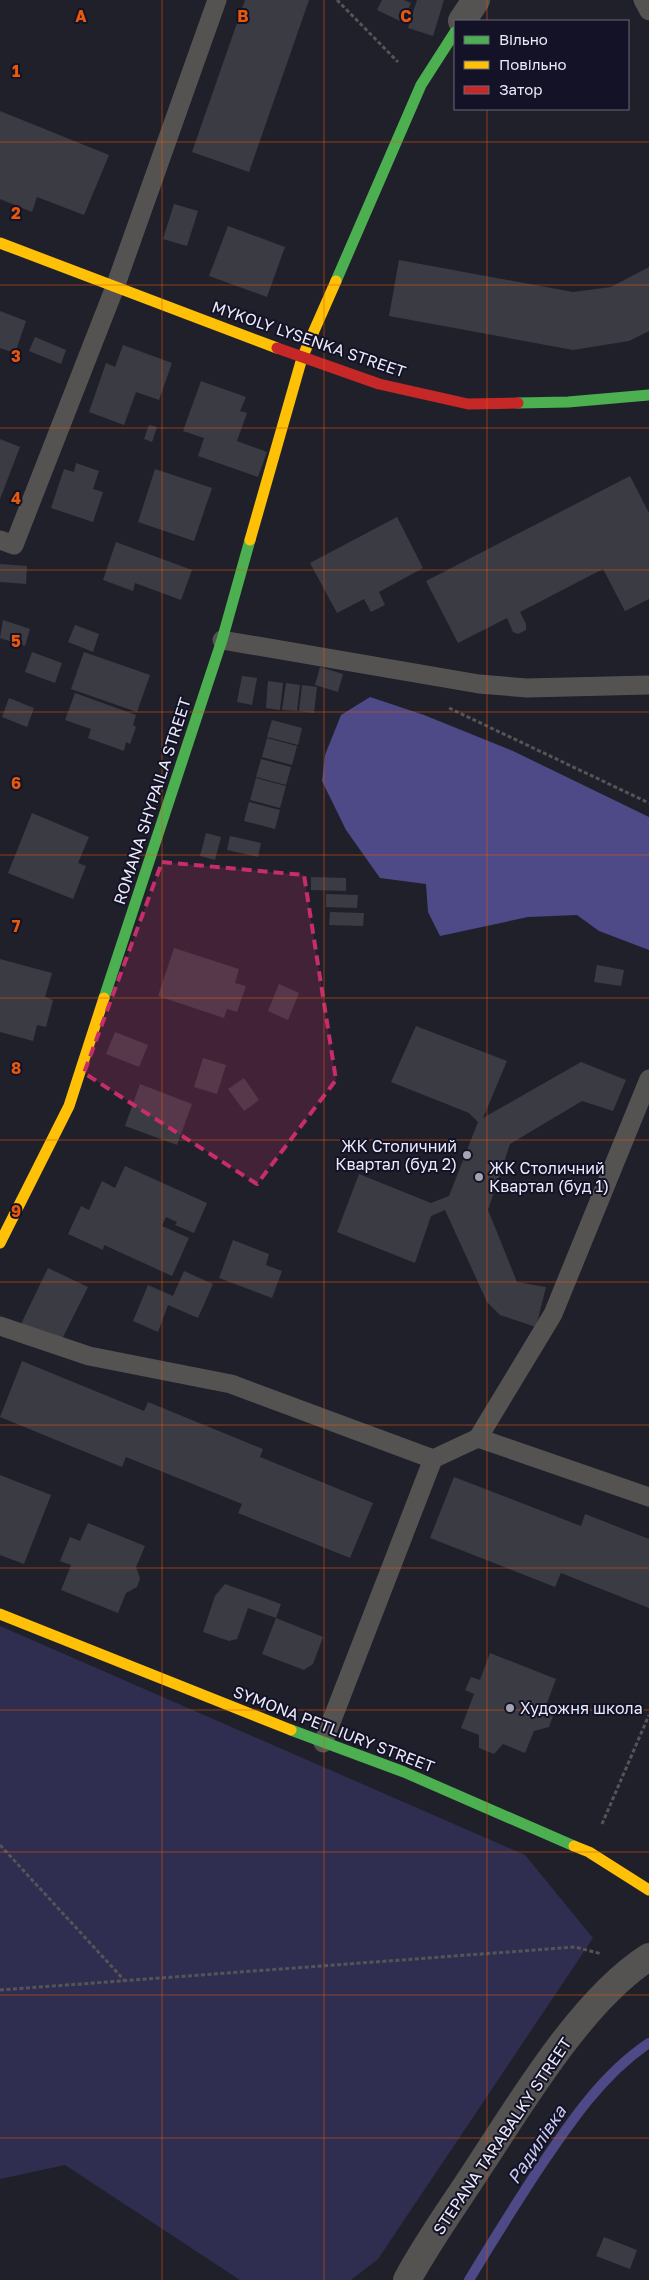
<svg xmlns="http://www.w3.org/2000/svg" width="649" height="2280" font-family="'Golos Text',sans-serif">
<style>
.green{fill:#302e50}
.water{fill:#4e4987}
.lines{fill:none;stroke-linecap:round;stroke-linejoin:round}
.stream{stroke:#4e4987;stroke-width:10}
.building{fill:#3b3b44}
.path{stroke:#565456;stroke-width:3;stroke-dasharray:4 2.5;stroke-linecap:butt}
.lane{stroke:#555352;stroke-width:19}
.street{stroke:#555352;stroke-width:28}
.fast{stroke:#4caf50;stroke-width:11}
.slow{stroke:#ffc107;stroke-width:11}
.jam{stroke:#c62828;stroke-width:11}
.marked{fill:#c62d6b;fill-opacity:0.2;stroke:#c62d6b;stroke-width:4;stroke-dasharray:10 6;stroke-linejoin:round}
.grid{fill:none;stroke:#e8590c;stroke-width:1;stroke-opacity:0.55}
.poi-dot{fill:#a3a3b1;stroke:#131226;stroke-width:2}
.labels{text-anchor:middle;stroke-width:4;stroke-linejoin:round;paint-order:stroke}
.street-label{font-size:16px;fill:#eaeaf9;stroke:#131226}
.poi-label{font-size:16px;fill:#eaeaf9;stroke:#131226;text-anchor:start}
.water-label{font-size:18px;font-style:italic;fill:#cacaf1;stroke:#131226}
.grid-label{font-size:16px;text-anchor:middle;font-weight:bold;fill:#e8590c;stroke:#131226;stroke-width:4;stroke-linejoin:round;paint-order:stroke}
</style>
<rect width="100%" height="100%" fill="#20202b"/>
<path class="green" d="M 0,1626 L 525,1855 L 593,1938 L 378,2259 L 351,2280 L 240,2280 L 65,2165 L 0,2179 Z"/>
<path class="water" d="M 370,697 L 424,715 L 513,751 L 649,817 L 649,950 L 599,931 L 577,915 L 528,917 L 440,936 L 428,912 L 426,884 L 380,878 L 346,830 L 322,781 L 325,755 L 341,715 Z"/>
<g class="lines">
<path class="stream" d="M 469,2280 C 490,2245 512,2210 534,2176 C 567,2127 600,2076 649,2043"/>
</g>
<g class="building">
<path d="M 245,0 L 309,0 L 249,172 L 192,152 Z"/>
<path d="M 382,0 L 404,0 L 411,3 L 402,22 L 377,10 Z"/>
<path d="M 417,0 L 444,0 L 433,36 L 408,28 Z"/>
<path d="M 0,111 L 109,155 L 84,215 L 37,197 L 32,212 L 0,199 Z"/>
<path d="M 174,204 L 198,211 L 187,246 L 163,239 Z"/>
<path d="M 228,226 L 285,247 L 267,297 L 209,276 Z"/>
<path d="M 399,260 L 573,292 L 611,287 L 649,267 L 649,331 L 629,341 L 573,350 L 389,316 Z"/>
<path d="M 0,311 L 26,321 L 15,353 L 0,348 Z"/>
<path d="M 35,337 L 66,350 L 61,364 L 29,351 Z"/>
<path d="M 123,345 L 172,363 L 159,400 L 136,392 L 124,425 L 89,412 L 106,363 L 115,367 Z"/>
<path d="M 201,381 L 246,397 L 240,411 L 247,413 L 237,441 L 267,452 L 258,477 L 198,456 L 204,438 L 183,431 Z"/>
<path d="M 149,425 L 157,427 L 152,442 L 144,439 Z"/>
<path d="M 0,439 L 20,447 L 0,499 Z"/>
<path d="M 76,463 L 99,471 L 93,489 L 103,492 L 93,522 L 51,508 L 64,469 L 74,472 Z"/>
<path d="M 155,469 L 212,488 L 194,541 L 138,522 Z"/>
<path d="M 630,476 L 649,513 L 649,599 L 625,611 L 603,569 L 520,612 L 526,624 L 526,630 L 518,634 L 513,632 L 507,618 L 458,643 L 426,581 Z"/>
<path d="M 397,517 L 423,568 L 379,592 L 385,605 L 371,612 L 364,599 L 337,613 L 310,563 Z"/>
<path d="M 116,542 L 192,570 L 181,600 L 135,583 L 133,591 L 103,580 Z"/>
<path d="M 0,564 L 27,566 L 26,584 L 0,582 Z"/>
<path d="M 3,620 L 30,629 L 25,646 L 0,638 Z"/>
<path d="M 75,625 L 99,634 L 93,652 L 68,642 Z"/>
<path d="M 32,652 L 62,663 L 55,683 L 25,672 Z"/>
<path d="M 84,652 L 150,675 L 137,712 L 71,689 Z"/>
<path d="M 320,667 L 343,674 L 338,692 L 315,685 Z"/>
<path d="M 242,676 L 257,678 L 252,705 L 237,702 Z"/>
<path d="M 268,681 L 283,683 L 280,710 L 266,708 Z"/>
<path d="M 286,683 L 300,685 L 297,711 L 282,710 Z"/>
<path d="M 302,685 L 317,687 L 314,713 L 299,711 Z"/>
<path d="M 75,693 L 136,715 L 133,725 L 136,727 L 130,744 L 126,742 L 124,751 L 88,738 L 91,729 L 65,720 Z"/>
<path d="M 9,698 L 34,708 L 27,727 L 2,717 Z"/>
<path d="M 272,720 L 302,728 L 298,745 L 267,737 Z"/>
<path d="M 267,738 L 297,746 L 292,765 L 262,757 Z"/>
<path d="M 261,759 L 291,767 L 286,785 L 256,777 Z"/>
<path d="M 256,778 L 286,786 L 280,808 L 250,800 Z"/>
<path d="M 249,802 L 280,810 L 275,829 L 244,821 Z"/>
<path d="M 32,813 L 89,837 L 78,863 L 86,866 L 73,899 L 8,873 Z"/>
<path d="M 206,833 L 221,837 L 215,860 L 200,856 Z"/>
<path d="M 230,836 L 261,843 L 258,857 L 227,850 Z"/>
<path d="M 311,877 L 346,878 L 346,891 L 311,890 Z"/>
<path d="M 326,894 L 358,895 L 357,908 L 326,907 Z"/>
<path d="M 330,912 L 364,913 L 363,926 L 329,925 Z"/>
<path d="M 174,948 L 239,969 L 235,983 L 246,986 L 237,1012 L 227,1009 L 224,1018 L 158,996 Z"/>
<path d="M 0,959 L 52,973 L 45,997 L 53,1000 L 46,1027 L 37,1025 L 33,1041 L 0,1032 Z"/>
<path d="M 597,965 L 624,970 L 621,986 L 594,982 Z"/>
<path d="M 279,984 L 299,993 L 288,1020 L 268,1011 Z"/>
<path d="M 416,1026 L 507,1061 L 483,1118 L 581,1062 L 626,1080 L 613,1111 L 582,1101 L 510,1144 L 488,1210 L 517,1282 L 546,1287 L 536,1327 L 500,1315 L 487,1302 L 445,1210 L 431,1216 L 415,1263 L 337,1232 L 359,1174 L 431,1203 L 449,1196 L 478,1122 L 469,1113 L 391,1082 Z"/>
<path d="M 115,1032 L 148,1045 L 139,1067 L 106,1054 Z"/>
<path d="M 203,1058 L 226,1065 L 217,1094 L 194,1087 Z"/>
<path d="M 244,1078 L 259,1100 L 244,1111 L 228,1089 Z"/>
<path d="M 140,1084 L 192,1104 L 177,1145 L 125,1126 Z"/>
<path d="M 125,1166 L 207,1203 L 194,1233 L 175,1225 L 177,1222 L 166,1217 L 162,1226 L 189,1238 L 172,1276 L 104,1245 L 103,1250 L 68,1234 L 81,1206 L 89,1210 L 102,1181 L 115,1188 Z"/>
<path d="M 233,1240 L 269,1254 L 266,1265 L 282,1271 L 272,1298 L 219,1278 Z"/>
<path d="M 48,1268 L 88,1287 L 59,1345 L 20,1326 Z"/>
<path d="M 184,1271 L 213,1284 L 198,1318 L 168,1305 L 158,1332 L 133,1321 L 148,1285 L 173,1296 Z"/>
<path d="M 22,1361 L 144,1411 L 148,1402 L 263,1449 L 260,1457 L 373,1503 L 350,1558 L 238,1513 L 242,1504 L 126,1457 L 122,1467 L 0,1417 Z"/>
<path d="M 0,1475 L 51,1495 L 24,1564 L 0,1555 Z"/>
<path d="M 454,1477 L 581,1526 L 585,1514 L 649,1539 L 649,1608 L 561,1573 L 555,1587 L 430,1538 Z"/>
<path d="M 88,1523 L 145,1546 L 136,1567 L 140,1578 L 137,1587 L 126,1593 L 118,1613 L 61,1590 L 71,1565 L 60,1561 L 70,1537 L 80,1541 Z"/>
<path d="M 225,1584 L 281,1604 L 276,1618 L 248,1608 L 237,1639 L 229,1641 L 203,1632 L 215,1596 Z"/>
<path d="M 276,1618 L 323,1637 L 313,1664 L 304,1670 L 262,1654 Z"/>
<path d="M 490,1653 L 556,1679 L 547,1703 L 554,1713 L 549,1727 L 534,1731 L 525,1753 L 503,1744 L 494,1754 L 479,1748 L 479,1735 L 461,1728 L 474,1694 L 465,1690 L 471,1677 L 480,1680 Z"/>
<path d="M 604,2237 L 637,2250 L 630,2269 L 596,2256 Z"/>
</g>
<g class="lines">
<g class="path">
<path d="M 337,0 L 398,62"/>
<path d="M 449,708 L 649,803"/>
<path d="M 602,1824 L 649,1715"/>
<path d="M 0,1845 L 125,1981"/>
<path d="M 0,1990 L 575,1947 L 602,1954"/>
</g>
<g class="lane">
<path d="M 643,0 L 649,11"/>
<path d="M 0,540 L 14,545 L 115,287 L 217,0"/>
<path d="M 222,640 L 479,684 L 527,688 L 649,685"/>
<path d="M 0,1326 L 89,1356 L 231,1384 L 433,1459"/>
<path d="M 478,1438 L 553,1314 L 649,1079"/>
<path d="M 323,1743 L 433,1459 L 478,1438 L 649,1497"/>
</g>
<g class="street">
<path d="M 462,21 L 476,0"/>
<path d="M 407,2280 C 429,2239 457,2201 482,2162 C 524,2098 584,1998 649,1957"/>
</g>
<g class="fast">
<path d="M 336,281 L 421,85 L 455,32"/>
<path d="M 518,403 L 568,402 L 649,395"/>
<path d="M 104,998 L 222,640 L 250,540"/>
<path d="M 291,1730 L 404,1772 L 574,1846"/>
</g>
<g class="slow">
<path d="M 0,243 L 277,348"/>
<path d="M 250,540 L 302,358 L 336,281"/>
<path d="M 0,1243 L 69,1106 L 104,998"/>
<path d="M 0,1614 L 291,1730"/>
<path d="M 574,1846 L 589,1852 L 649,1890"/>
</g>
<path class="jam" d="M 277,348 L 379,384 L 468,404 L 518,403"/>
</g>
<path class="marked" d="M 162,862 L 304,875 L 336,1080 L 257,1184 L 84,1073 Z"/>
<path class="grid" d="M 162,0 L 162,2280M 324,0 L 324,2280M 487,0 L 487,21M 487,109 L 487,2280M 0,142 L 649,142M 0,285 L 649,285M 0,428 L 649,428M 0,570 L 649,570M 0,712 L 649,712M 0,855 L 649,855M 0,998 L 649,998M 0,1140 L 649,1140M 0,1282 L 649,1282M 0,1425 L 649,1425M 0,1568 L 649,1568M 0,1710 L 649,1710M 0,1852 L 649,1852M 0,1995 L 649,1995M 0,2138 L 649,2138"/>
<g class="poi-dot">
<circle cx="467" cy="1155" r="5"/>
<circle cx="479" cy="1177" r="5"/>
<circle cx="510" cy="1708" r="5"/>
</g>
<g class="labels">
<g class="street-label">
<text transform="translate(309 339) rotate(19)" y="6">MYKOLY LYSENKA STREET</text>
<text transform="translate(152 801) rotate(-72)" y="6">ROMANA SHYPAILA STREET</text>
<text transform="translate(334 1729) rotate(21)" y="6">SYMONA PETLIURY STREET</text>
<text transform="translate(502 2136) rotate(-56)" y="6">STEPANA TARABALKY STREET</text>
</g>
<g class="poi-label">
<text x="457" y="1152" text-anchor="end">ЖК Столичний<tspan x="457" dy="18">Квартал (буд 2)</tspan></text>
<text x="489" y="1174">ЖК Столичний<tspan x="489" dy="18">Квартал (буд 1)</tspan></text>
<text x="520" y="1714">Художня школа</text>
</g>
<g class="water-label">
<text transform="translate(537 2145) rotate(-56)" y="6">Радилівка</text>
</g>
</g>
<g class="grid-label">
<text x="81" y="22">A</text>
<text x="243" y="22">B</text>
<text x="406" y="22">C</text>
<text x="16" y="77">1</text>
<text x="16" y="219">2</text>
<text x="16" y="362">3</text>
<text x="16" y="504">4</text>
<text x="16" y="647">5</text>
<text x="16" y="789">6</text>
<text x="16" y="932">7</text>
<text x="16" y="1074">8</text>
<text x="16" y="1217">9</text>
</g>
<rect x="454" y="20" width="175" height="90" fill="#131226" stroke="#69687a"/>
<rect x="464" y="36" width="25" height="8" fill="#4caf50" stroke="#69687a"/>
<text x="499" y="45" font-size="15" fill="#eaeaf9">Вільно</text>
<rect x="464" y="61" width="25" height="8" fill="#ffc107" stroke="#69687a"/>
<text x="499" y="70" font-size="15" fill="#eaeaf9">Повільно</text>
<rect x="464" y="86" width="25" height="8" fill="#c62828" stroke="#69687a"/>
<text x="499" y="95" font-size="15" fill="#eaeaf9">Затор</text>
</svg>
